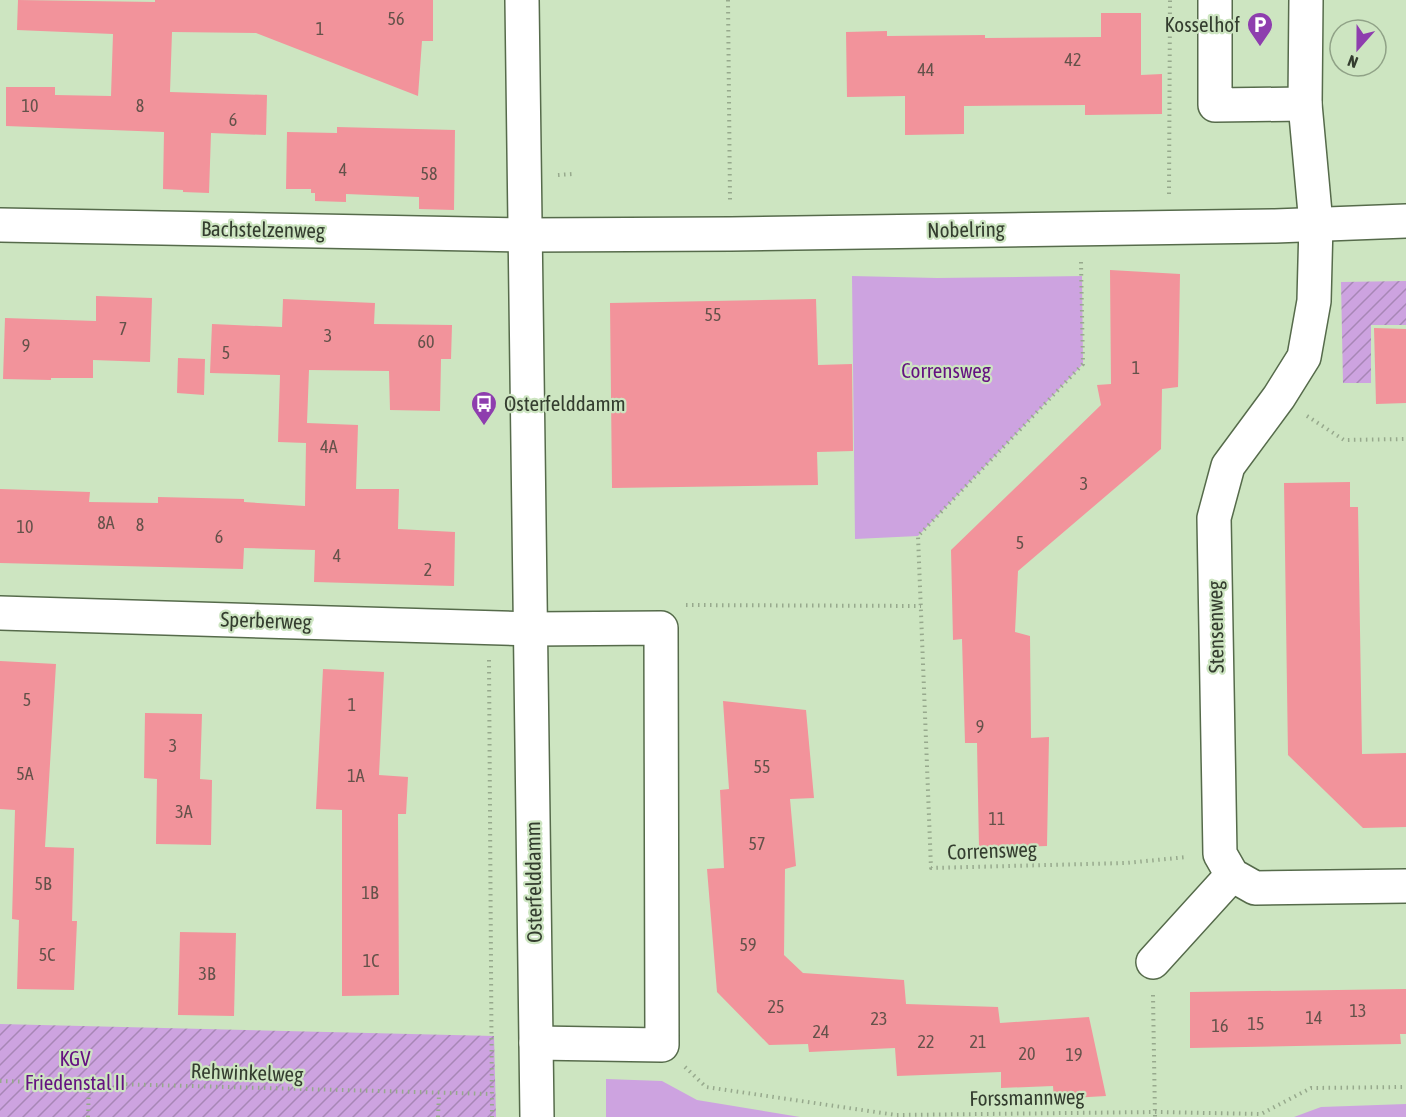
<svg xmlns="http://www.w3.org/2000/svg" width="1406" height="1117" font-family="'Asap Condensed',sans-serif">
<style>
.green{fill:#cda3e0}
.garden{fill:url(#garden-furrows)}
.building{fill:#f2939b}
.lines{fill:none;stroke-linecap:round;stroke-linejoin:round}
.minor-casing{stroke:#566b4b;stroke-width:36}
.path{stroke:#97a98d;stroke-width:4;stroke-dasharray:1.5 4.5;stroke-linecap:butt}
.minor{stroke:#fff;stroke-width:33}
.labels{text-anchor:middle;stroke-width:4.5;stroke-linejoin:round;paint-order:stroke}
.number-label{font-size:18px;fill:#64524a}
.poi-label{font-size:21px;fill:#343d2f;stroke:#cde5c1;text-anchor:end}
.street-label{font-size:21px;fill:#343d2f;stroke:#cde5c1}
.park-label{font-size:21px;fill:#651381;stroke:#cde5c1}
</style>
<defs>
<pattern id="garden-furrows" width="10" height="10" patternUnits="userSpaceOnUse" patternTransform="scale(1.5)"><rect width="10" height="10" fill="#cda3e0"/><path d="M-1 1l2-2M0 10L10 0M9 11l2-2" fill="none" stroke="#a786b6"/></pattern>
</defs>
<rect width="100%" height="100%" fill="#cde5c1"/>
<g class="green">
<path d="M 852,276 L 937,278 L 1082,276 L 1083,364 L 918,536 L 855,539 Z"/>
<path d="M 606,1079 L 662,1081 L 697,1100 L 800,1117 L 606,1117 Z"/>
<path d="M 1406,1104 L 1406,1117 L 1294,1117 L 1321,1107 Z"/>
</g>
<g class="garden">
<path d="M 1406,281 L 1406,325 L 1371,325 L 1371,383 L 1343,383 L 1341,282 Z"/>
<path d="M 0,1024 L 494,1036 L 496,1117 L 0,1117 Z"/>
</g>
<g class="building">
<path d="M 18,0 L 155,2 L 155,0 L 433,0 L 433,41 L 422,41 L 418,96 L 256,33 L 172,32 L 170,92 L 267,95 L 266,135 L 211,133 L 209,193 L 183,192 L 183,190 L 163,189 L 164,132 L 6,126 L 6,87 L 55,87 L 55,95 L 111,96 L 113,34 L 17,30 Z"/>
<path d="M 1101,13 L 1141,13 L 1141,75 L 1162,74 L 1162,114 L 1085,115 L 1085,105 L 964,106 L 964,134 L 905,135 L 905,96 L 847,97 L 846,32 L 887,31 L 887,36 L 985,35 L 985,38 L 1101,37 Z"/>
<path d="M 337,127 L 455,130 L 454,210 L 419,209 L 419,197 L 346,194 L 346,202 L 315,201 L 315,193 L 311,193 L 311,189 L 286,189 L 287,132 L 337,133 Z"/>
<path d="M 1110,270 L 1180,274 L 1178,387 L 1162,389 L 1161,449 L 1018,571 L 1015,632 L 1030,636 L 1031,738 L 1049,737 L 1047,846 L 979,848 L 977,743 L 965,743 L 962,639 L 953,640 L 951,550 L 1101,405 L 1097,385 L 1111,384 Z"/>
<path d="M 96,296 L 152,298 L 150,362 L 93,360 L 93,378 L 51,378 L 51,380 L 3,379 L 5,318 L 96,321 Z"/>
<path d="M 283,299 L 375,303 L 374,324 L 452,325 L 451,359 L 441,359 L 440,411 L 390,410 L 389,371 L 309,370 L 307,423 L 358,425 L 356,489 L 399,489 L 398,529 L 455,532 L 454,586 L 314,582 L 315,550 L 244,548 L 243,569 L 0,563 L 0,489 L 90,492 L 89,502 L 158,503 L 158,497 L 244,499 L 244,502 L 305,506 L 306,443 L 278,442 L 280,375 L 210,373 L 212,324 L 282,327 Z"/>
<path d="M 816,299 L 818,365 L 852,364 L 853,451 L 817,452 L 818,485 L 612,488 L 610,303 Z"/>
<path d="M 1374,328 L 1406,329 L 1406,403 L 1376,404 Z"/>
<path d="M 178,358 L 205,359 L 204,395 L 177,393 Z"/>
<path d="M 1350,482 L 1350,507 L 1358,507 L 1362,754 L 1406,753 L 1406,827 L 1363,828 L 1288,755 L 1284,483 Z"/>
<path d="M 0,661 L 56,664 L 45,847 L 74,848 L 72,921 L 77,921 L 74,990 L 17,989 L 19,920 L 12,919 L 15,810 L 0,809 Z"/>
<path d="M 323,669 L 384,672 L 379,775 L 408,777 L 406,814 L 398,814 L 399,995 L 342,996 L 342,810 L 316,809 Z"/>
<path d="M 723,701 L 806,710 L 814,798 L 790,799 L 796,866 L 785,869 L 784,955 L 803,973 L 904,980 L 906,1004 L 998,1007 L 1000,1023 L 1089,1017 L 1106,1096 L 1054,1099 L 1053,1086 L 1001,1088 L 1001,1072 L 897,1076 L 895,1048 L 809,1052 L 808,1044 L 769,1045 L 717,992 L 707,869 L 724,868 L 720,790 L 729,789 Z"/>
<path d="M 145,713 L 202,714 L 200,779 L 212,780 L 211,845 L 156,844 L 157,779 L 144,778 Z"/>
<path d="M 180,932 L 236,933 L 234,1016 L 178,1015 Z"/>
<path d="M 1406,989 L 1406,1034 L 1400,1034 L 1401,1044 L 1190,1048 L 1190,992 Z"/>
</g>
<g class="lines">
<defs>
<g id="minor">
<path d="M 522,0 L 537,1117"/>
<path d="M 1215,0 L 1215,105 L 1305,104"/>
<path d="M 1306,0 L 1305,104 L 1316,224 L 1314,301 L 1304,357 L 1279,397 L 1228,466 L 1214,518 L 1220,854 L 1232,875 L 1255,888 L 1406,886"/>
<path d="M 0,225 L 526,235 L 731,234 L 1275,226 L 1406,221"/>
<path d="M 0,613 L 532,629 L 661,628 L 662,1045 L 536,1043"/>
<path d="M 1153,962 L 1232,875"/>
</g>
</defs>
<use href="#minor" class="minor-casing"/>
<g class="path">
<path d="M 728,0 L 730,200"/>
<path d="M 558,175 L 572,174"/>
<path d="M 1169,194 L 1170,0"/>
<path d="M 1081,262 L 1083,364 L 918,536 L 931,868 L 1126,863 L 1187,857"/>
<path d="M 1307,416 L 1344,440 L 1406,439"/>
<path d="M 686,605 L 921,606"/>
<path d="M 489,660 L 492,1117"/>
<path d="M 1153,995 L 1155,1117"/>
<path d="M 685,1067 L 706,1087 L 896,1115 L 1156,1112 L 1261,1114 L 1311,1088 L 1406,1087"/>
<path d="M 0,1081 L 492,1094"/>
<path d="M 88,1117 L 89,1083"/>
<path d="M 438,1117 L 439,1094"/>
</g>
<use href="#minor" class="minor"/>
</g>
<defs>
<symbol id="parking-pin" viewBox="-11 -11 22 30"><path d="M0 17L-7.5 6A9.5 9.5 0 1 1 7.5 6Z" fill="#8e3eae" stroke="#cde5c1"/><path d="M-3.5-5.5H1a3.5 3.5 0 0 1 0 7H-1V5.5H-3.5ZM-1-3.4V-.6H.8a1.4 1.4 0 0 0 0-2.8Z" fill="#fff"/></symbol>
<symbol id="bus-pin" viewBox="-11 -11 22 30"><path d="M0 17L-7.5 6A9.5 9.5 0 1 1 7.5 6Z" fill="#8e3eae" stroke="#cde5c1"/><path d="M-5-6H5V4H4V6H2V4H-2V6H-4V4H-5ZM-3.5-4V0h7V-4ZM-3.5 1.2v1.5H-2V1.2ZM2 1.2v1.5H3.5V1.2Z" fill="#fff"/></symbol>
</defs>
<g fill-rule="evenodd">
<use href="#parking-pin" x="1245" y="10" width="30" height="40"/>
<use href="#bus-pin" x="469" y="389" width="30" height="40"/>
</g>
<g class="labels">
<g class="number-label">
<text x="396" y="25">56</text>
<text x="320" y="35">1</text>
<text x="1073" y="66">42</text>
<text x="926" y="76">44</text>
<text x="30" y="112">10</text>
<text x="140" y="112">8</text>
<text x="233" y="126">6</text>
<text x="343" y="176">4</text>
<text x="429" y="180">58</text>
<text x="713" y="321">55</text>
<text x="123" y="335">7</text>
<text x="328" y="342">3</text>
<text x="426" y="348">60</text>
<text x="26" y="352">9</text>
<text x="226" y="359">5</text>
<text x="1136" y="374">1</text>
<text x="329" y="453">4A</text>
<text x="1084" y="490">3</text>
<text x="106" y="529">8A</text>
<text x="140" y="531">8</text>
<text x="25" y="533">10</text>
<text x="219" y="543">6</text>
<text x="1020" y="549">5</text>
<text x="337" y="562">4</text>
<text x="428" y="576">2</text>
<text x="27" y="706">5</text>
<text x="352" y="711">1</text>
<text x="980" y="733">9</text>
<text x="173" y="752">3</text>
<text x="762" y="773">55</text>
<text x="25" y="780">5A</text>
<text x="356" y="782">1A</text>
<text x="184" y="818">3A</text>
<text x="997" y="825">11</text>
<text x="757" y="850">57</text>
<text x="43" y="890">5B</text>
<text x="370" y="899">1B</text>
<text x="748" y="951">59</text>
<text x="47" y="961">5C</text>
<text x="371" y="967">1C</text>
<text x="207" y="980">3B</text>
<text x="776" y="1013">25</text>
<text x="1358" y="1017">13</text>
<text x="1314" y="1024">14</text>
<text x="879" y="1025">23</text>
<text x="1256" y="1030">15</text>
<text x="1220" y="1032">16</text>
<text x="821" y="1038">24</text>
<text x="926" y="1048">22</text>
<text x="978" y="1048">21</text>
<text x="1027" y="1060">20</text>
<text x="1074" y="1061">19</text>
</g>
<g class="poi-label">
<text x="1240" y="32">Kosselhof</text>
<text x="504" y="411" text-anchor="start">Osterfelddamm</text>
</g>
<g class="street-label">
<text transform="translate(263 230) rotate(1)" y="7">Bachstelzenweg</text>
<text transform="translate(966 230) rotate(-1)" y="7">Nobelring</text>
<text transform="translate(266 621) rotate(2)" y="7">Sperberweg</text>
<text transform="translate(1216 627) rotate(-91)" y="7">Stensenweg</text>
<text transform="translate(992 851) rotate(-2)" y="7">Corrensweg</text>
<text transform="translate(534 882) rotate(-91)" y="7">Osterfelddamm</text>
<text transform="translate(247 1073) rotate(2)" y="7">Rehwinkelweg</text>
<text transform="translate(1027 1098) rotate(-1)" y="7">Forssmannweg</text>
</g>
<g class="park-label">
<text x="946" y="378">Corrensweg</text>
<text x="75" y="1066">KGV<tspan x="75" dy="24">Friedenstal II</tspan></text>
</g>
</g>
<g transform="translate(1358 48) rotate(201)"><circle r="28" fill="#cde5c1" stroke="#90a287" stroke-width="1.5"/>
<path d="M0-4.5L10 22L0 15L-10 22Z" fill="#8e3eae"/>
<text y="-9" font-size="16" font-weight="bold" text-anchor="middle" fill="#343d2f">N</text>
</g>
</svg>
